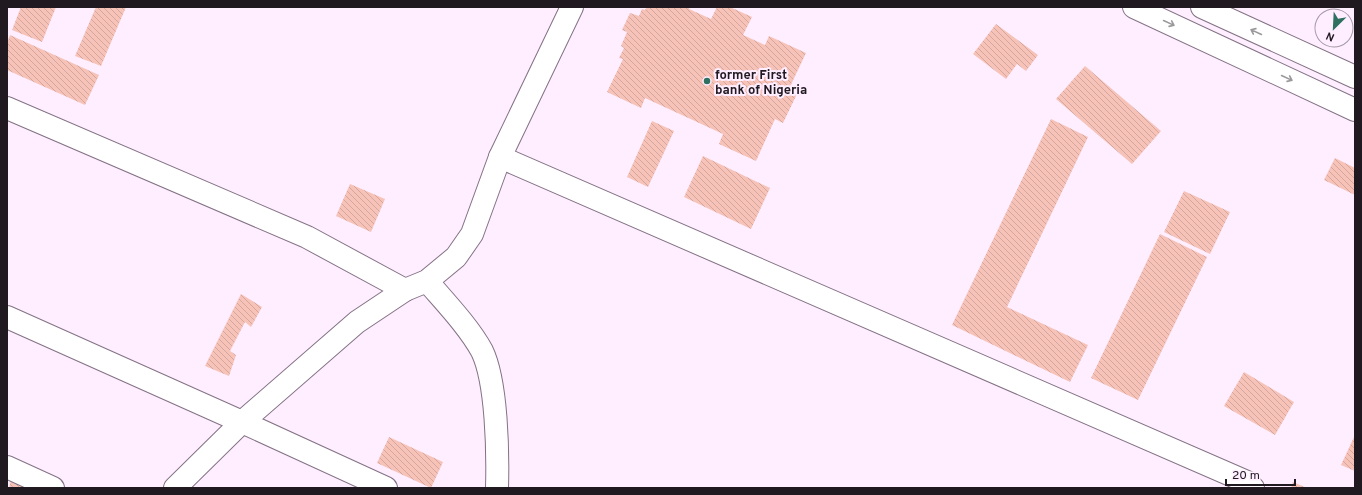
<svg xmlns="http://www.w3.org/2000/svg" width="1362" height="495" font-family="Overpass,sans-serif">
<style>
.building{fill:url(#building-back-hatch)}
.lines{fill:none;stroke-linecap:round;stroke-linejoin:round}
.minor-casing{stroke:#847285;stroke-width:24}
.major-casing{stroke:#847285;stroke-width:24}
.minor{stroke:#fff;stroke-width:22}
.major{stroke:#fff;stroke-width:22}
.oneway{stroke:#9b989b}
.poi-dot{fill:#2f7161;stroke:#feeeff;stroke-width:1.5}
.labels{text-anchor:middle;stroke-width:4;stroke-linejoin:round;paint-order:stroke}
.poi-label{font-size:13px;font-weight:bold;fill:#201920;stroke:#feeeff;text-anchor:start}
</style>
<defs>
<pattern id="building-back-hatch" width="6" height="6" patternUnits="userSpaceOnUse"><rect width="6" height="6" fill="#f7c3b8"/><path d="M-1 5l2 2M0 0l6 6M5-1l2 2" fill="none" stroke="#d3a79e"/></pattern>
</defs>
<rect width="100%" height="100%" fill="#feeeff"/>
<g class="building">
<path d="M 21,7 L 56,7 L 42,42 L 12,30 Z"/>
<path d="M 96,7 L 126,7 L 101,66 L 75,56 Z"/>
<path d="M 647,7 L 690,7 L 689,9 L 711,19 L 717,7 L 730,7 L 752,17 L 743,35 L 765,45 L 769,36 L 806,53 L 788,91 L 797,94 L 783,123 L 775,119 L 756,161 L 719,144 L 723,134 L 645,98 L 641,108 L 607,92 L 623,59 L 619,58 L 624,48 L 621,46 L 627,32 L 622,30 L 630,13 L 639,16 L 642,9 L 645,10 Z"/>
<path d="M 996,24 L 1038,55 L 1026,71 L 1017,64 L 1006,79 L 973,54 Z"/>
<path d="M 10,35 L 99,75 L 85,105 L 7,70 L 7,43 Z"/>
<path d="M 1085,66 L 1161,131 L 1132,164 L 1056,99 Z"/>
<path d="M 1051,119 L 1088,137 L 1007,307 L 1088,345 L 1070,382 L 952,325 Z"/>
<path d="M 652,121 L 674,131 L 648,187 L 627,177 Z"/>
<path d="M 703,156 L 770,188 L 751,229 L 684,197 Z"/>
<path d="M 1335,158 L 1355,168 L 1355,195 L 1324,180 Z"/>
<path d="M 350,184 L 385,199 L 371,232 L 336,216 Z"/>
<path d="M 1184,191 L 1230,212 L 1210,254 L 1164,232 Z"/>
<path d="M 1160,234 L 1207,257 L 1138,400 L 1091,378 Z"/>
<path d="M 241,294 L 262,307 L 251,327 L 245,322 L 230,351 L 236,355 L 229,376 L 205,366 Z"/>
<path d="M 1244,372 L 1294,402 L 1275,435 L 1224,406 Z"/>
<path d="M 1355,435 L 1355,471 L 1341,465 Z"/>
<path d="M 389,437 L 443,462 L 431,488 L 377,463 Z"/>
<path d="M 13,471 L 44,488 L 9,488 Z"/>
<path d="M 1293,482 L 1307,488 L 1291,488 Z"/>
</g>
<g class="lines">
<defs>
<g id="minor">
<path d="M 7,108 L 307,237 L 405,290"/>
<path d="M 500,157 L 1247,482 L 1253,488"/>
<path d="M 427,281 C 445,302 469,327 482,351 C 497,382 498,453 497,488"/>
<path d="M 7,317 L 242,422 L 386,488"/>
<path d="M 7,467 L 53,488"/>
<path d="M 175,488 L 242,422 L 357,322 L 405,290 L 427,281 L 456,257 L 472,234 L 500,157 L 572,7"/>
</g>
<g id="major">
<path d="M 1134,7 L 1355,110"/>
<path d="M 1202,7 L 1355,77"/>
</g>
</defs>
<use href="#minor" class="minor-casing"/>
<use href="#major" class="major-casing"/>
<use href="#minor" class="minor"/>
<use href="#major" class="major"/>
</g>
<defs><path id="oneway-shaft" d="M-6 0H5M1.5-3L5.5 0L1.5 3" fill="none" stroke-width="1.6" stroke-linecap="round" stroke-linejoin="round"/></defs>
<g class="oneway">
<use href="#oneway-shaft" transform="translate(1169 23) rotate(25)"/>
<use href="#oneway-shaft" transform="translate(1256 32) rotate(-155)"/>
<use href="#oneway-shaft" transform="translate(1287 78) rotate(25)"/>
</g>
<circle class="poi-dot" cx="707" cy="81" r="4"/>
<g class="labels">
<g class="poi-label">
<text x="715" y="79">former First<tspan x="715" dy="15">bank of Nigeria</tspan></text>
</g>
</g>
<rect width="1362" height="495" fill="none" stroke="#201920" stroke-width="16"/>
<g transform="translate(1334 28) rotate(204)"><circle r="19" fill="#feeeff" stroke="#a599a6"/>
<path d="M0-3L7 15L0 10L-7 15Z" fill="#2f7161"/>
<text y="-6" font-size="11" font-weight="bold" text-anchor="middle" fill="#201920">N</text>
</g>
<path d="M1226 479v6h69v-6" fill="none" stroke="#201920" stroke-width="2"/>
<text x="1232" y="479" font-size="12" fill="#201920" stroke="#feeeff" stroke-width="3" paint-order="stroke">20 m</text>
</svg>
